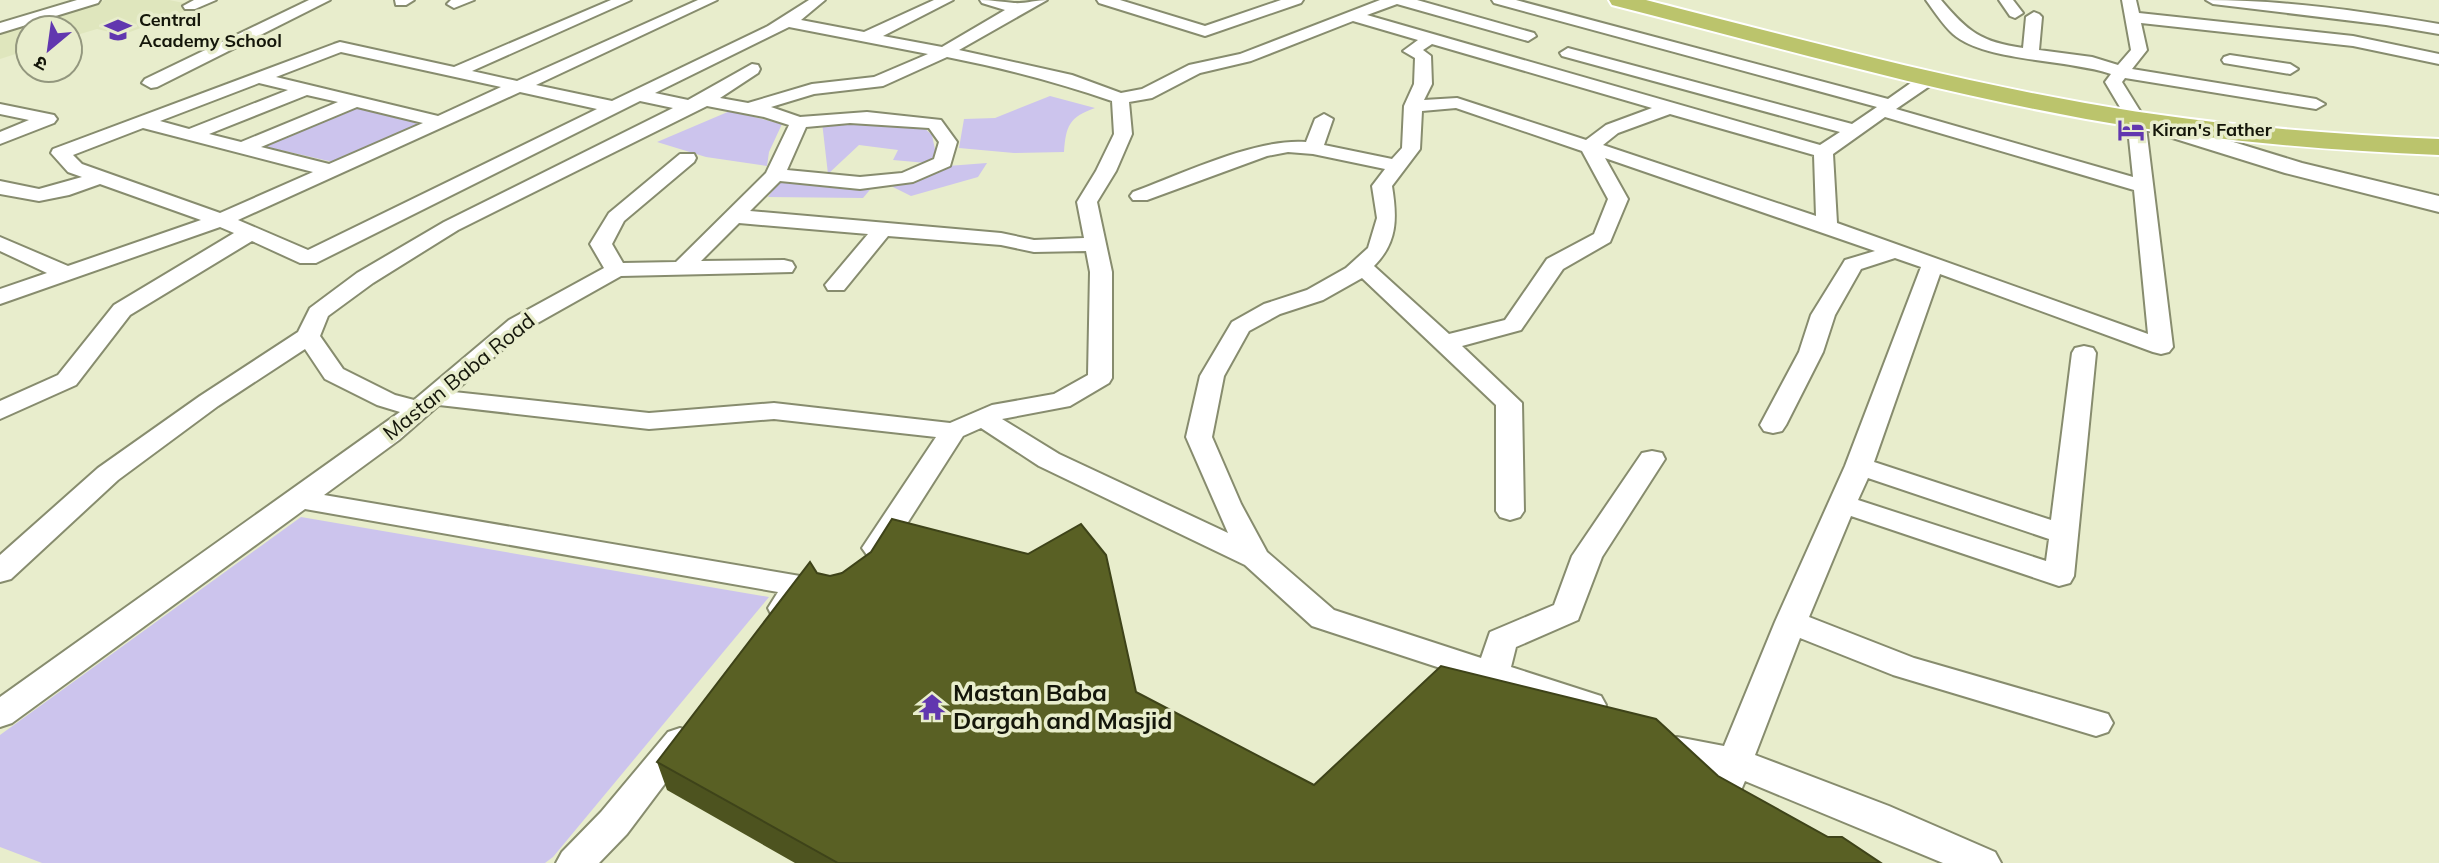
<svg xmlns="http://www.w3.org/2000/svg" width="2439" height="863" font-family="Mulish,'Noto Sans Devanagari',sans-serif">
<style>
.built{fill:#dfe6bd}
.green{fill:#ccc4ed}
.lines{fill:none;stroke-linecap:round;stroke-linejoin:round}
.minor-casing{stroke:#878c6e;stroke-width:4}
.tertiary-casing{stroke:#878c6e;stroke-width:4}
.trunk-casing{stroke:#fff;stroke-width:4}
.minor{fill:#fff;fill-rule:evenodd}
.tertiary{fill:#fff;fill-rule:evenodd}
.trunk{fill:#bbc46c;fill-rule:evenodd}
.wall{fill:#4d531f}
.building{fill:#596024;stroke:#3e4319;stroke-width:2}
.labels{text-anchor:middle;stroke-width:7;stroke-linejoin:round;paint-order:stroke}
.far-poi-label{font-size:18px;font-weight:bold;fill:#14160a;stroke:#e8edcc;text-anchor:start}
.street-label{font-size:21px;fill:#14160a;stroke:#e8edcc}
.near-poi-label{font-size:24px;font-weight:bold;fill:#14160a;stroke:#e8edcc;text-anchor:start}
</style>
<rect width="100%" height="100%" fill="#e8edcc"/>
<path class="built" d="M 105,0 L 169,0 L 199,6 L 122,35 L 97,29 L 70,37 L 70,28 L 28,28 L 28,50 L 0,59 L 0,31 Z"/>
<g class="green">
<path d="M 1050,96 L 1095,108 C 1069,117 1066,126 1064,152 L 1014,153 L 959,148 L 964,119 L 995,118 Z"/>
<path d="M 356,104 L 427,123 L 343,160 L 333,162 L 254,144 Z"/>
<path d="M 730,111 L 782,124 L 769,152 L 767,166 L 706,157 L 657,142 Z"/>
<path d="M 822,122 L 922,126 L 932,135 L 938,164 L 893,160 L 898,150 L 859,145 L 828,174 Z"/>
<path d="M 987,163 L 978,177 L 911,196 L 887,184 L 948,166 Z"/>
<path d="M 780,180 L 874,185 L 863,198 L 768,197 Z"/>
<path d="M 301,517 L 769,597 L 553,857 L 545,863 L 42,863 L 0,847 L 0,735 Z"/>
</g>
<g class="lines">
<defs>
<g id="minor">
<path d="M 77,0 L 100,0 L 98,3 L 0,33 L 0,23 Z"/>
<path d="M 194,0 L 216,0 L 195,9 L 185,9 L 183,6 Z"/>
<path d="M 309,0 L 330,0 L 157,87 L 151,88 L 142,83 L 145,79 Z"/>
<path d="M 395,0 L 414,0 L 406,5 L 396,5 Z"/>
<path d="M 451,0 L 474,0 L 454,8 L 447,4 Z"/>
<path d="M 611,0 L 631,0 L 472,71 L 517,81 L 698,0 L 717,0 L 536,85 L 612,101 L 768,26 L 809,0 L 825,0 L 801,20 L 864,32 L 934,0 L 953,0 L 883,36 L 942,47 L 1005,10 L 982,3 L 980,0 C 992,0 1002,2 1014,3 C 1023,4 1037,0 1047,0 L 959,50 L 1072,75 L 1121,93 L 1142,89 L 1189,65 L 1240,54 L 1380,0 L 1417,0 L 1534,33 L 1536,36 L 1528,41 L 1397,4 L 1367,15 L 1820,145 L 1840,132 L 1562,56 L 1560,53 L 1568,48 L 1852,124 L 1877,107 L 1494,3 L 1492,0 L 1516,0 L 1888,99 L 1925,73 L 1937,73 L 1939,77 L 1937,81 L 1896,109 L 2133,177 L 2127,119 L 2105,82 L 2111,74 C 2068,59 1985,62 1953,34 C 1943,25 1934,11 1926,0 L 1941,0 C 1968,32 1981,42 2023,48 L 2026,17 L 2034,12 L 2039,14 L 2042,17 L 2039,50 L 2092,57 L 2118,65 L 2131,50 L 2122,0 L 2136,0 L 2139,13 L 2353,36 L 2439,54 L 2439,64 L 2353,46 L 2141,23 L 2147,50 L 2132,69 L 2316,99 L 2325,104 L 2316,109 L 2125,78 L 2122,82 L 2145,119 L 2173,347 L 2169,352 L 2161,354 L 2153,352 L 1940,274 L 1874,462 L 2051,520 L 2072,353 L 2075,348 L 2084,346 L 2093,348 L 2096,353 L 2074,576 L 2070,583 L 2059,586 L 1851,516 L 1809,617 L 1914,658 L 2108,714 L 2113,723 L 2108,732 L 2096,736 L 1893,675 L 1800,638 L 1755,755 L 1889,806 L 1995,852 L 2001,863 L 1943,863 L 1745,781 L 1736,802 L 1723,806 L 1710,802 L 1705,792 L 1714,771 L 1665,760 L 1660,750 L 1665,740 L 1677,737 L 1724,746 L 1775,622 L 1845,466 L 1921,267 L 1895,258 L 1861,269 L 1835,315 L 1823,352 L 1786,425 L 1782,431 L 1773,433 L 1764,431 L 1760,425 L 1799,352 L 1811,315 L 1842,265 L 1845,260 L 1875,251 L 1605,158 L 1628,199 L 1610,242 L 1563,269 L 1521,330 L 1462,346 L 1522,403 L 1524,511 L 1520,517 L 1510,520 L 1500,517 L 1496,511 L 1496,405 L 1362,278 L 1323,300 L 1280,314 L 1249,331 L 1224,376 L 1212,437 L 1241,504 L 1267,552 L 1334,610 L 1481,658 L 1490,632 L 1554,605 L 1572,556 L 1642,453 L 1652,451 L 1662,453 L 1665,459 L 1602,557 L 1578,620 L 1516,647 L 1511,667 L 1601,696 L 1606,705 L 1601,714 L 1589,718 L 1481,684 L 1480,681 L 1312,626 L 1245,565 L 1039,466 L 981,428 L 963,436 L 887,555 L 877,558 L 867,555 L 862,548 L 936,437 L 774,419 L 649,429 L 439,405 L 399,440 L 324,495 L 800,576 L 811,579 L 815,586 C 804,604 795,622 772,616 L 768,608 L 778,592 L 305,509 L 12,723 L 0,727 L 0,697 L 400,412 L 377,405 L 325,379 L 305,349 L 218,406 L 118,480 L 11,579 L 0,582 L 0,555 L 98,468 L 200,396 L 298,332 L 310,308 L 357,273 L 444,222 L 673,108 L 640,101 L 316,263 L 300,263 L 252,241 L 130,315 L 76,385 L 0,419 L 0,401 L 58,375 L 114,305 L 234,233 L 220,227 L 0,304 L 0,289 L 47,273 L 0,251 L 0,237 L 68,266 L 201,220 L 100,184 L 69,195 L 39,201 L 0,194 L 0,181 L 39,189 L 82,177 L 68,172 L 51,153 L 53,149 L 334,44 L 340,42 L 454,67 ZM 1353,21 L 1418,40 L 1403,51 L 1415,58 L 1414,84 L 1404,106 L 1402,148 L 1392,159 L 1324,145 L 1333,119 L 1324,114 L 1315,119 L 1306,142 C 1256,138 1182,174 1133,192 L 1130,196 L 1133,200 L 1147,200 L 1267,156 L 1288,152 L 1313,154 L 1385,169 L 1372,186 L 1377,218 L 1368,248 L 1346,268 L 1307,290 L 1264,304 L 1232,322 L 1200,376 L 1186,437 L 1228,533 L 1059,454 L 1002,419 L 1070,406 L 1109,383 L 1112,378 L 1112,272 L 1097,202 L 1116,171 L 1132,134 L 1129,102 L 1152,98 L 1200,73 L 1251,61 ZM 789,27 L 928,54 L 874,77 L 812,84 L 748,103 L 720,98 L 758,73 L 760,69 L 758,65 L 752,64 L 688,100 L 655,93 ZM 1432,44 L 1652,108 L 1606,125 L 1586,140 L 1457,98 L 1424,100 L 1432,84 L 1431,56 L 1423,50 ZM 341,52 L 501,87 L 438,116 L 276,77 ZM 947,57 C 1003,68 1057,82 1112,101 L 1114,134 L 1096,171 L 1077,202 L 1084,238 L 1034,240 L 1001,233 L 750,211 L 780,181 L 860,189 L 913,182 L 950,166 L 957,142 L 941,120 L 867,112 L 800,117 L 771,107 L 814,94 L 883,86 ZM 259,83 L 288,90 L 189,129 L 160,121 ZM 520,92 L 597,109 L 308,250 L 238,220 ZM 307,95 L 338,102 L 241,142 L 209,134 ZM 707,106 L 764,117 L 789,125 L 766,173 L 676,262 L 623,263 L 612,244 L 624,221 L 694,162 L 696,158 L 694,154 L 680,154 L 609,213 L 590,244 L 604,268 L 509,320 L 414,400 L 395,395 L 343,369 L 320,336 L 328,316 L 373,283 L 458,230 ZM 357,107 L 423,123 L 329,164 L 261,147 ZM 1456,108 L 1582,151 L 1608,199 L 1594,234 L 1547,259 L 1505,320 L 1449,334 L 1374,266 C 1398,242 1397,217 1392,186 L 1420,149 L 1422,111 ZM 1670,114 L 1814,155 L 1816,216 L 1603,145 L 1618,133 ZM 1885,117 L 2134,190 L 2148,334 L 1837,223 L 1833,154 ZM 850,123 L 929,128 L 939,142 L 934,159 L 902,173 L 860,177 L 787,170 L 806,127 ZM 143,128 L 313,172 L 220,213 L 82,164 L 73,155 ZM 739,223 L 868,234 L 825,285 L 828,290 L 844,290 L 888,236 L 1001,245 L 1034,252 L 1086,251 L 1090,272 L 1088,375 L 1054,394 L 992,405 L 950,423 L 774,403 L 649,413 L 454,392 L 525,330 L 621,276 L 792,272 L 795,267 L 792,262 L 784,260 L 701,261 ZM 1868,478 L 2049,539 L 2046,561 L 1858,500 Z"/>
<path d="M 1097,0 L 1120,0 L 1205,26 L 1281,0 L 1303,0 L 1301,3 L 1205,36 L 1099,3 Z"/>
<path d="M 1999,0 L 2013,0 L 2023,13 L 2015,18 L 2010,16 Z"/>
<path d="M 2206,0 C 2284,0 2362,11 2439,24 L 2439,34 L 2386,25 L 2213,4 Z"/>
<path d="M 2230,55 L 2290,64 L 2298,69 L 2290,74 L 2224,63 L 2222,60 L 2224,57 Z"/>
<path d="M 0,104 L 54,115 L 57,119 L 54,123 L 0,144 L 0,132 L 29,120 L 0,114 Z"/>
<path d="M 680,728 L 692,732 L 697,741 L 627,834 L 599,863 L 556,863 L 562,852 L 601,812 L 668,732 Z"/>
</g>
<path id="tertiary" d="M 2142,114 L 2302,163 L 2439,196 L 2439,212 L 2285,173 L 2134,126 L 2131,121 L 2134,116 Z"/>
<path id="trunk" d="M 1609,0 L 1646,0 C 1792,37 1937,77 2085,103 C 2202,124 2320,134 2439,139 L 2439,155 C 2321,150 2203,140 2086,119 C 1926,90 1769,45 1612,5 Z"/>
</defs>
<use href="#minor" class="minor-casing"/>
<use href="#tertiary" class="tertiary-casing"/>
<use href="#trunk" class="trunk-casing"/>
<use href="#minor" class="minor"/>
<use href="#tertiary" class="tertiary"/>
<use href="#trunk" class="trunk"/>
</g>
<path class="wall" d="M 1028,554 L 1136,692 L 1314,785 L 1718,776 L 1828,837 L 1881,863 L 795,863 L 667,790 L 657,762 L 817,573 L 830,576 Z"/>
<path class="building" d="M 892,519 L 1028,554 L 1081,524 L 1106,555 L 1136,692 L 1314,785 L 1441,666 L 1656,719 L 1718,776 L 1828,837 L 1842,837 L 1881,863 L 838,863 L 657,762 L 810,562 L 817,573 L 830,576 L 842,573 L 871,552 Z"/>
<defs>
<symbol id="school-bare" viewBox="-9 -9 18 18"><path d="M0-5L7-2L0 1L-7-2ZM-4 1L0 2.5L4 1V4Q0 6-4 4Z" fill="#6137af" stroke="#e8edcc" stroke-width="2.5" paint-order="stroke"/></symbol>
<symbol id="hotel-bare" viewBox="-9 -9 18 18"><path d="M-6-4.5h1.5V1H6V5H4.5V3h-9V5H-6ZM-4 0a1.8 1.8 0 1 1 3.6 0ZM.5 0V-2.5h3Q6-2.5 6 0Z" fill="#6137af" stroke="#e8edcc" stroke-width="2.5" paint-order="stroke"/></symbol>
<symbol id="temple-bare" viewBox="-9 -9 18 18"><path d="M0-6L5-2H3V0L6.5 2.5H4V6H1.5V3h-3V6H-4V2.5H-6.5L-3 0V-2H-5Z" fill="#6137af" stroke="#e8edcc" stroke-width="2.5" paint-order="stroke"/></symbol>
</defs>
<g fill-rule="evenodd">
<use href="#school-bare" x="99" y="11" width="38" height="38"/>
<use href="#hotel-bare" x="2112" y="111" width="38" height="38"/>
<use href="#temple-bare" x="913" y="688" width="38" height="38"/>
</g>
<g class="labels">
<g class="far-poi-label">
<text x="139" y="26">Central<tspan x="139" dy="21">Academy School</tspan></text>
<text x="2152" y="136">Kiran's Father</text>
</g>
<g class="street-label">
<text transform="translate(459 377) rotate(-39)" y="7">Mastan Baba Road</text>
</g>
<g class="near-poi-label">
<text x="953" y="701">Mastan Baba<tspan x="953" dy="28">Dargah and Masjid</tspan></text>
</g>
</g>
<g transform="translate(49 49) rotate(209)"><circle r="33" fill="#e8edcc" stroke="#93977e" stroke-width="2"/>
<path d="M0-5L12 26L0 18L-12 26Z" fill="#6137af"/>
<text y="-10" font-size="19" font-weight="bold" text-anchor="middle" fill="#14160a">उ</text>
</g>
</svg>
